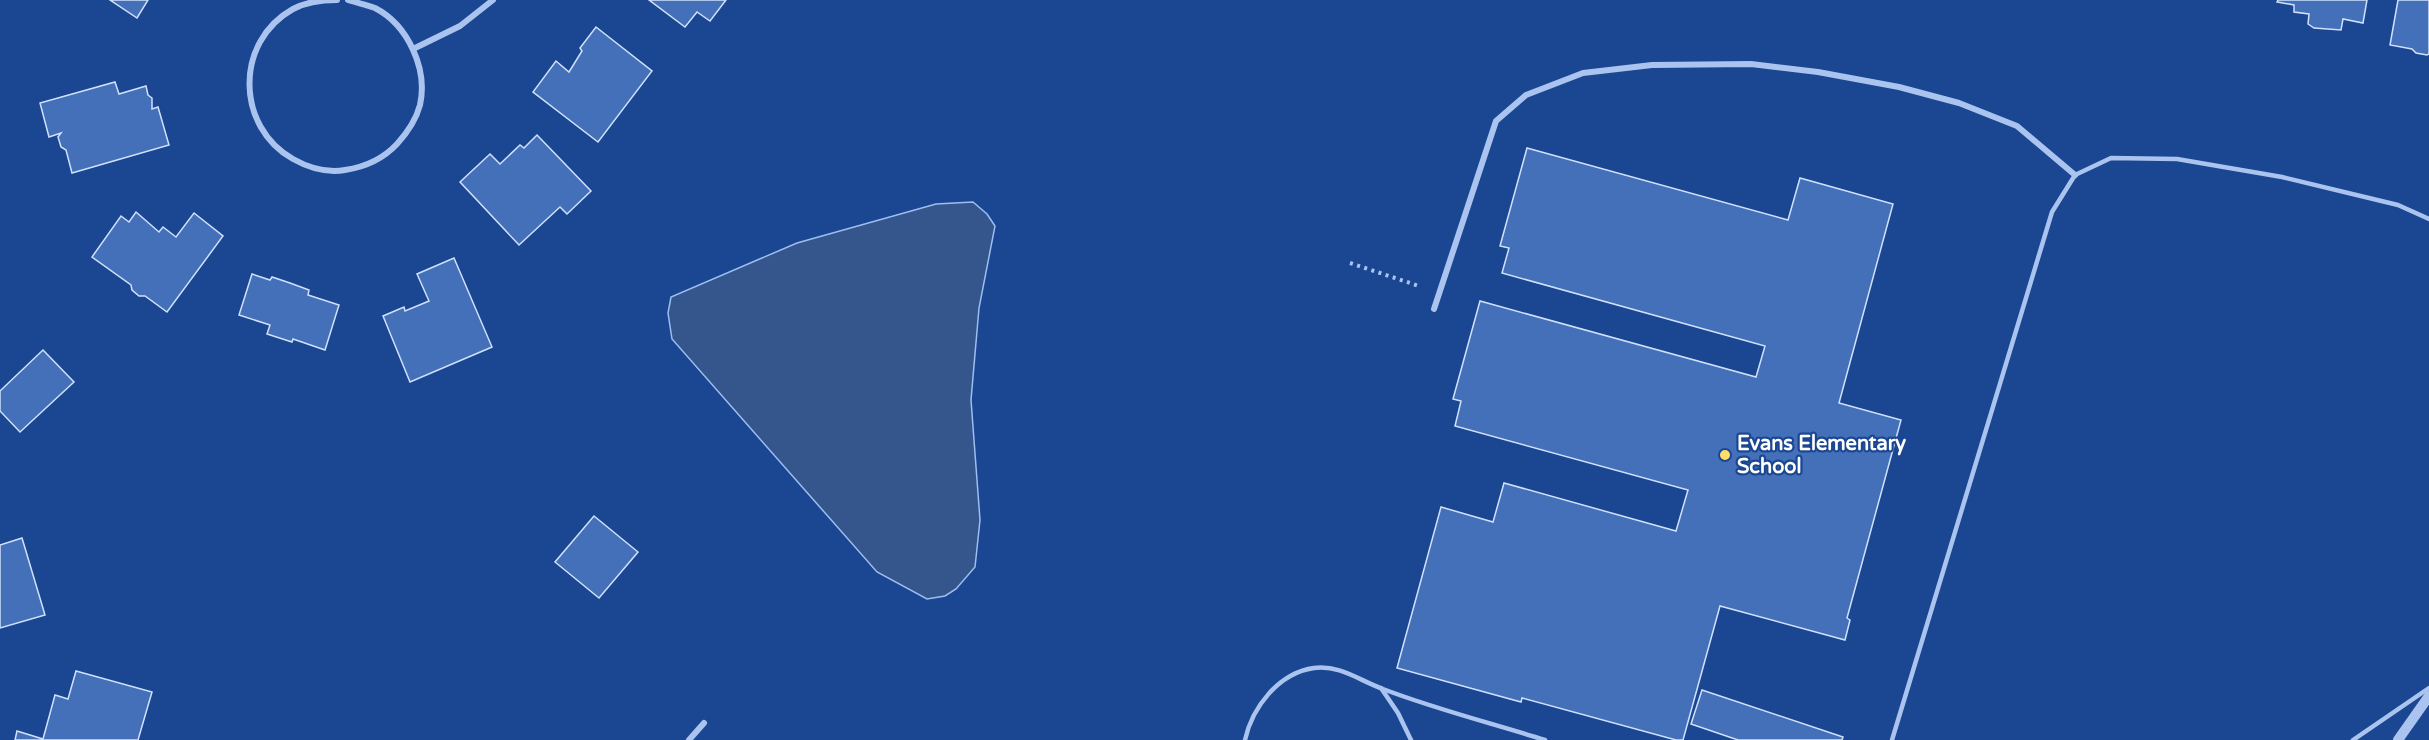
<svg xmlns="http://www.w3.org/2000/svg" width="2429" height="740" font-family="'Varela Round',sans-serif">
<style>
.water{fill:#35558d;stroke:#9dbef1;stroke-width:1.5}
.building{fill:#4370b9;stroke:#d0e1fb;stroke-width:1.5}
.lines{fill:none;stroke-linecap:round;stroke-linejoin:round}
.path{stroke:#aac4ef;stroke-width:4;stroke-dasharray:3 4.5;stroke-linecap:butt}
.service{stroke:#aac4ef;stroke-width:4.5}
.minor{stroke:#aac4ef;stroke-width:6}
.tertiary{stroke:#aac4ef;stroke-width:10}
.poi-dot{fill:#ffde68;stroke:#1a4692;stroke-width:2}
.labels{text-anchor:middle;stroke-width:4.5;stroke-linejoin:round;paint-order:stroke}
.poi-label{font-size:20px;font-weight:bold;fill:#fff;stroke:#1a4692;text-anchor:start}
</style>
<rect width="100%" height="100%" fill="#1a4692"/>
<path class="water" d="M 973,202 L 987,214 L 995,226 L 979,308 L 971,400 L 980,520 L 975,567 L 956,589 L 945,596 L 927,599 L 877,572 L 672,339 L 668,313 L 671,297 L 797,243 L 936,204 Z"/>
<g class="building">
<path d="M 110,0 L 148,0 L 137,18 Z"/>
<path d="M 649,0 L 726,0 L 710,21 L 697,12 L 685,27 Z"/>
<path d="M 2278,0 L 2367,0 L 2363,23 L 2343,19 L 2341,30 L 2314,28 L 2308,24 L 2309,14 L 2294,12 L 2294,5 L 2277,2 Z"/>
<path d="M 2398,0 L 2429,0 L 2429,54 L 2427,55 L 2416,53 L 2412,49 L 2390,45 Z"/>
<path d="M 596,27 L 652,71 L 598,142 L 533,92 L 556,61 L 569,72 L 582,51 L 580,48 Z"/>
<path d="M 115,82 L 119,94 L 146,86 L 148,95 L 152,98 L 152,109 L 158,107 L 169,145 L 72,173 L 66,150 L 61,147 L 58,137 L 61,133 L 49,137 L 40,103 Z"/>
<path d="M 537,135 L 591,191 L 567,214 L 560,207 L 519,245 L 460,182 L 490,154 L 500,164 L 520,145 L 524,148 Z"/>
<path d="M 1527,148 L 1788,220 L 1800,178 L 1893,204 L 1839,403 L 1901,420 L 1847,618 L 1850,620 L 1845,640 L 1720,606 L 1683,740 L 1676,740 L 1522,698 L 1521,702 L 1397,668 L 1441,507 L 1493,522 L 1504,483 L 1676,531 L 1688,490 L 1455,426 L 1461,401 L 1453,399 L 1480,301 L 1756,377 L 1765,346 L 1502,273 L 1509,248 L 1500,246 Z"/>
<path d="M 136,212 L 159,232 L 163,227 L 176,237 L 194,213 L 223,236 L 167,312 L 145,296 L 139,296 L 132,290 L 131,285 L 92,257 L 121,216 L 129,222 Z"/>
<path d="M 454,258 L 492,347 L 410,382 L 383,316 L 404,307 L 405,311 L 429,301 L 417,274 Z"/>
<path d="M 252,274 L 270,280 L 272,277 L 290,283 L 309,290 L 308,295 L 339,305 L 325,350 L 293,339 L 292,342 L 267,334 L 270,325 L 239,315 Z"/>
<path d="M 43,350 L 74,382 L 20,432 L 0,411 L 0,391 Z"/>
<path d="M 594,516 L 638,552 L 599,598 L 555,562 Z"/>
<path d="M 22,538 L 45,615 L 0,628 L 0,545 Z"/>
<path d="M 76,671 L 152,692 L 138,740 L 15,740 L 17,731 L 43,739 L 55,695 L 68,699 Z"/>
<path d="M 1702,690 L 1843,737 L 1842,740 L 1738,740 L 1691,724 Z"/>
</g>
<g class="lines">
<path class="path" d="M 1350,263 L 1419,286"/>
<g class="service">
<path d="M 1381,688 L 1398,713 L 1411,740"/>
<path d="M 1245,740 C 1252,708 1278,673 1314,668 C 1341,665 1358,680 1383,689 C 1435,709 1491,723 1545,740"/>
<path d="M 1892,740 L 2052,212 L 2075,175 L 2111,158 L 2177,159 L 2282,177 L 2398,205 L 2429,219"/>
<path d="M 2353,740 L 2429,688"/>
</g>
<g class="minor">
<path d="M 337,0 C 322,0 306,2 293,9 C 234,42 236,127 293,159 C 309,168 327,173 345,170 C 365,167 383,159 397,144 C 407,133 416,120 420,105 C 428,69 408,25 375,8 C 367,5 357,3 348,0"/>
<path d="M 413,49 L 460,26 L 493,0"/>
<path d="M 1434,309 L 1496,121 L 1526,95 L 1583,73 L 1652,65 L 1751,64 L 1818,72 L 1899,87 L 1959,103 L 2017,126 L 2075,175"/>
<path d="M 689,740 L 704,723"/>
</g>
<path class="tertiary" d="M 2398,740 L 2429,696"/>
</g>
<circle class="poi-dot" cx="1725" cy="455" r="6"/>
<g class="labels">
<g class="poi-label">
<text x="1737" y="450">Evans Elementary<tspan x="1737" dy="23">School</tspan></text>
</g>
</g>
</svg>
